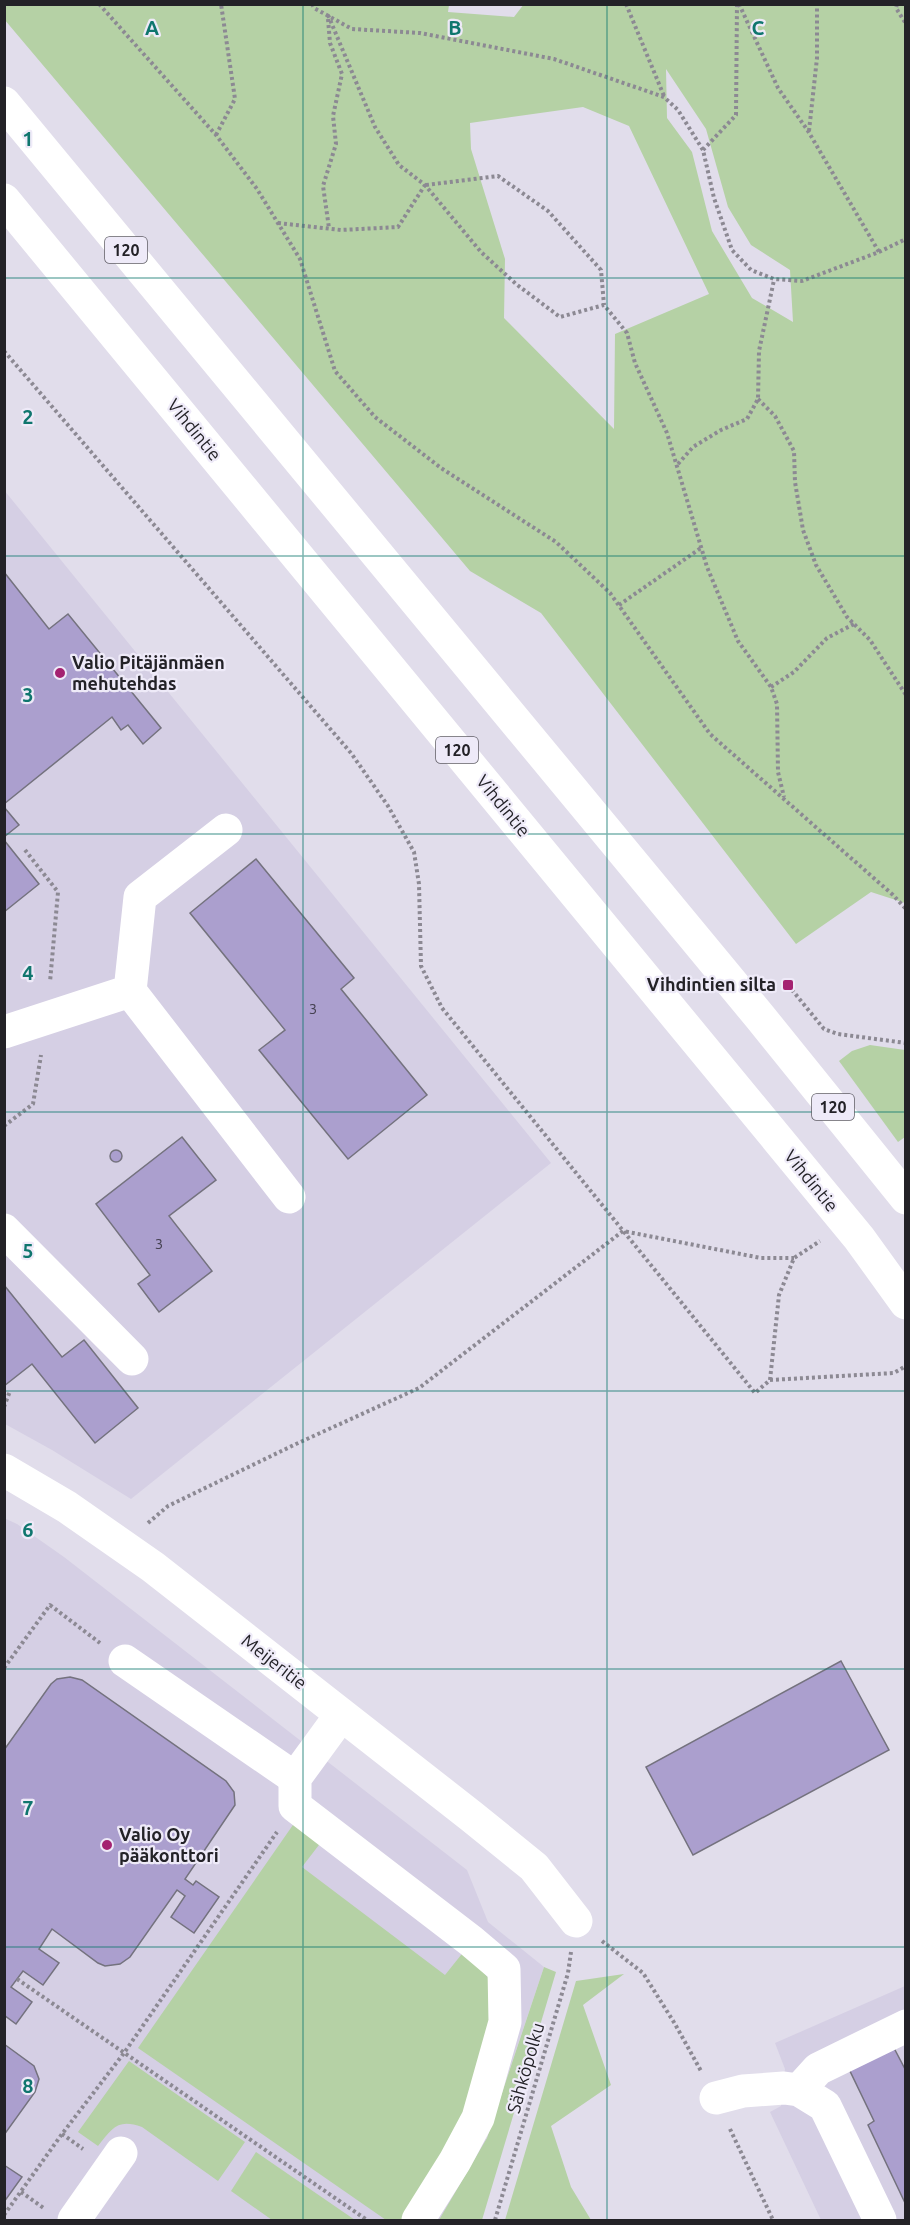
<svg xmlns="http://www.w3.org/2000/svg" width="910" height="2225" font-family="Ubuntu,sans-serif">
<style>
.built{fill:#d5cfe4}
.green{fill:#b5d1a5;fill-rule:evenodd}
.building{fill:#ab9fce;stroke:#74727e;stroke-width:1.5}
.lines{fill:none;stroke-linecap:round;stroke-linejoin:round}
.path{stroke:#8c8993;stroke-width:4;stroke-dasharray:3 3;stroke-linecap:butt}
.minor{stroke:#fff;stroke-width:33}
.major{stroke:#fff;stroke-width:33}
.grid{fill:none;stroke:#0f766e;stroke-width:1.5;stroke-opacity:0.55}
.poi-dot{fill:#a42271;stroke:#eeeaf8;stroke-width:2}
.labels{text-anchor:middle;stroke-width:4.5;stroke-linejoin:round;paint-order:stroke}
.number-label{font-size:15px;fill:#454151}
.shield{fill:#eeeaf8;stroke:#605e66;stroke-width:1.5}
.shield-label{font-size:16px;font-weight:bold;fill:#232227}
.street-label{font-size:18px;fill:#232227;stroke:#eeeaf8}
.poi-label{font-size:18px;font-weight:bold;fill:#232227;stroke:#eeeaf8;text-anchor:start}
.grid-label{font-size:20px;text-anchor:middle;font-weight:bold;fill:#0f766e;stroke:#eeeaf8;stroke-width:4.5;stroke-linejoin:round;paint-order:stroke}
</style>
<rect width="100%" height="100%" fill="#e1ddeb"/>
<g class="built">
<path d="M 4,490 L 551,1163 L 131,1499 L 52,1450 L 5,1424 Z"/>
<path d="M 4,1518 L 17,1524 L 64,1557 L 467,1870 L 488,1922 L 544,1967 L 459,2220 L 5,2220 Z"/>
<path d="M 905,1986 L 905,2220 L 821,2220 L 770,2112 L 781,2106 L 785,2069 L 775,2043 Z"/>
</g>
<g class="green">
<path d="M 449,5 L 448,12 L 514,17 L 524,4 L 905,5 L 905,903 L 871,892 L 796,944 L 541,613 L 470,571 L 4,19 L 5,4 ZM 666,69 L 706,129 L 728,207 L 751,245 L 790,270 L 793,322 L 752,298 L 712,231 L 692,152 L 667,118 ZM 583,107 L 629,126 L 709,294 L 615,334 L 614,429 L 504,318 L 505,259 L 471,149 L 470,123 Z"/>
<path d="M 870,1045 L 905,1050 L 905,1137 L 898,1142 L 839,1061 L 852,1051 Z"/>
<path d="M 295,1822 L 322,1841 L 302,1867 L 445,1975 L 465,1950 L 490,1980 L 495,2000 L 465,2110 L 445,2153 L 402,2220 L 386,2220 L 138,2048 Z"/>
<path d="M 544,1967 L 556,1972 L 482,2220 L 439,2220 L 487,2138 Z"/>
<path d="M 624,1974 L 583,2005 L 611,2085 L 551,2126 L 571,2187 L 591,2220 L 505,2220 L 576,1981 Z"/>
<path d="M 129,2061 L 245,2142 L 218,2181 L 142,2127 C 118,2118 112,2128 98,2146 L 78,2132 Z"/>
<path d="M 256,2152 L 355,2220 L 272,2220 L 231,2191 Z"/>
</g>
<g class="building">
<path d="M 4,572 L 49,629 L 68,614 L 161,728 L 143,744 L 128,725 L 121,730 L 112,717 L 4,804 Z"/>
<path d="M 4,807 L 19,825 L 4,837 Z"/>
<path d="M 4,840 L 39,884 L 4,912 Z"/>
<path d="M 256,859 L 354,978 L 341,989 L 427,1095 L 348,1159 L 259,1050 L 285,1030 L 190,913 Z"/>
<path d="M 182,1137 L 216,1180 L 169,1216 L 212,1271 L 159,1312 L 138,1284 L 150,1275 L 96,1204 Z"/>
<circle cx="116" cy="1156" r="6"/>
<path d="M 4,1285 L 62,1357 L 84,1340 L 138,1408 L 95,1443 L 32,1364 L 4,1386 Z"/>
<path d="M 841,1661 L 889,1750 L 693,1855 L 646,1767 Z"/>
<path d="M 70,1677 L 82,1680 L 226,1781 L 234,1792 L 235,1805 L 185,1879 L 193,1885 L 196,1881 L 219,1897 L 194,1933 L 171,1917 L 185,1896 L 177,1890 L 130,1957 L 120,1964 L 105,1966 L 98,1963 L 52,1929 L 39,1949 L 59,1963 L 43,1985 L 23,1971 L 11,1987 L 32,2002 L 16,2024 L 4,2015 L 4,1750 L 51,1684 L 57,1679 Z"/>
<path d="M 4,2044 L 34,2066 L 39,2079 L 35,2092 L 4,2135 Z"/>
<path d="M 894,2048 L 906,2071 L 906,2205 L 868,2125 L 874,2121 L 849,2069 Z"/>
<path d="M 4,2165 L 22,2177 L 4,2202 Z"/>
</g>
<g class="lines">
<g class="path">
<path d="M 99,4 L 216,135 L 257,189 L 300,259 L 335,371 L 375,417 L 441,468 L 556,542 L 610,593 L 710,734 L 893,895 L 906,909"/>
<path d="M 312,4 L 314,8 L 352,29 L 420,33 L 554,59 L 664,97 L 678,110 L 703,150 L 714,198 L 732,250 L 751,270 L 774,279 L 802,281 L 879,252 L 906,239"/>
<path d="M 626,4 L 664,96"/>
<path d="M 739,4 L 778,88 L 808,131 L 879,252"/>
<path d="M 897,4 L 896,8 L 906,24"/>
<path d="M 328,15 L 375,127 L 399,165 L 425,185 L 481,252 L 516,284 L 560,317 L 604,305 L 627,333 L 635,363 L 667,433 L 707,567 L 738,641 L 771,687 L 777,704 L 778,772 L 784,797"/>
<path d="M 328,19 L 330,43 L 342,74 L 333,116 L 336,144 L 323,186 L 329,228"/>
<path d="M 809,131 L 817,58 L 817,4"/>
<path d="M 216,135 L 235,99 L 221,4"/>
<path d="M 703,150 L 736,115 L 737,4"/>
<path d="M 426,185 L 498,176 L 548,211 L 601,270 L 604,305"/>
<path d="M 278,223 L 341,230 L 398,227 L 425,185"/>
<path d="M 4,351 L 351,753 L 388,806 L 414,852 L 419,884 L 421,966 L 442,1008 L 755,1393 L 770,1380 L 779,1295 L 794,1258 L 820,1241"/>
<path d="M 758,399 L 775,416 L 794,451 L 795,482 L 803,530 L 816,565 L 847,617 L 870,640 L 906,695"/>
<path d="M 678,464 L 693,447 L 721,430 L 747,419 L 758,399 L 759,351 L 774,280"/>
<path d="M 619,605 L 701,548"/>
<path d="M 771,687 L 794,672 L 827,638 L 854,624"/>
<path d="M 25,850 L 58,892 L 50,982"/>
<path d="M 788,985 L 824,1029 L 838,1034 L 906,1043"/>
<path d="M 4,1126 L 33,1104 L 41,1055"/>
<path d="M 770,1380 L 894,1373 L 906,1366"/>
<path d="M 4,1407 L 10,1391"/>
<path d="M 148,1523 L 168,1506 L 296,1444 L 419,1388 L 623,1231 L 761,1258 L 794,1258"/>
<path d="M 4,1668 L 50,1605 L 100,1643"/>
<path d="M 602,1941 L 643,1973 L 675,2024 L 701,2071"/>
<path d="M 17,1979 L 367,2220"/>
<path d="M 730,2129 L 773,2220"/>
<path d="M 62,2134 L 83,2149"/>
<path d="M 21,2192 L 45,2209"/>
<path d="M 4,2215 L 62,2134 L 124,2053 L 277,1832"/>
<path d="M 495,2220 L 568,1973 L 571,1952"/>
</g>
<g class="minor">
<path d="M 130,991 L 289,1197"/>
<path d="M 4,1032 L 130,991 L 140,897 L 226,830"/>
<path d="M 4,1230 L 132,1359"/>
<path d="M 4,1470 L 67,1507 L 153,1567 L 471,1816 L 534,1867 L 576,1921"/>
<path d="M 125,1661 L 295,1778"/>
<path d="M 341,1715 L 295,1778 L 295,1806 L 471,1941 L 504,1969 L 505,2022 L 478,2118 L 455,2161 L 418,2220"/>
<path d="M 799,2090 L 818,2069 L 906,2026"/>
<path d="M 716,2098 L 743,2091 L 784,2088 L 799,2090 L 825,2106 L 880,2220"/>
<path d="M 74,2220 L 121,2153"/>
</g>
<g class="major">
<path d="M 4,103 L 760,1017 L 906,1198"/>
<path d="M 4,200 L 859,1238 L 906,1303"/>
</g>
</g>
<path class="grid" d="M 303,4 L 303,2220M 607,4 L 607,2220M 4,278 L 906,278M 4,556 L 906,556M 4,834 L 906,834M 4,1112 L 906,1112M 4,1391 L 906,1391M 4,1669 L 906,1669M 4,1947 L 906,1947"/>
<g class="poi-dot">
<circle cx="60" cy="673" r="6"/>
<rect x="782" y="979" width="12" height="12" rx="3"/>
<circle cx="107" cy="1845" r="6"/>
</g>
<g class="labels">
<g class="number-label">
<text x="313" y="1014">3</text>
<text x="159" y="1249">3</text>
</g>
<g class="shield">
<rect x="105" y="237" width="42" height="26" rx="4.5"/>
<rect x="436" y="737" width="42" height="26" rx="4.5"/>
<rect x="812" y="1094" width="42" height="26" rx="4.5"/>
</g>
<g class="shield-label">
<text x="126" y="256">120</text>
<text x="457" y="756">120</text>
<text x="833" y="1113">120</text>
</g>
<g class="street-label">
<text transform="translate(194 430) rotate(51)" y="6">Vihdintie</text>
<text transform="translate(503 806) rotate(51)" y="6">Vihdintie</text>
<text transform="translate(811 1181) rotate(51)" y="6">Vihdintie</text>
<text transform="translate(274 1662) rotate(38)" y="6">Meijeritie</text>
<text transform="translate(526 2068) rotate(-74)" y="6">Sähköpolku</text>
</g>
<g class="poi-label">
<text x="72" y="669">Valio Pitäjänmäen<tspan x="72" dy="21">mehutehdas</tspan></text>
<text x="776" y="991" text-anchor="end">Vihdintien silta</text>
<text x="119" y="1841">Valio Oy<tspan x="119" dy="21">pääkonttori</tspan></text>
</g>
</g>
<g class="grid-label">
<text x="152" y="35">A</text>
<text x="455" y="35">B</text>
<text x="758" y="35">C</text>
<text x="28" y="146">1</text>
<text x="28" y="424">2</text>
<text x="28" y="702">3</text>
<text x="28" y="980">4</text>
<text x="28" y="1258">5</text>
<text x="28" y="1537">6</text>
<text x="28" y="1815">7</text>
<text x="28" y="2093">8</text>
</g>
<rect width="910" height="2225" fill="none" stroke="#232227" stroke-width="12"/>
</svg>
